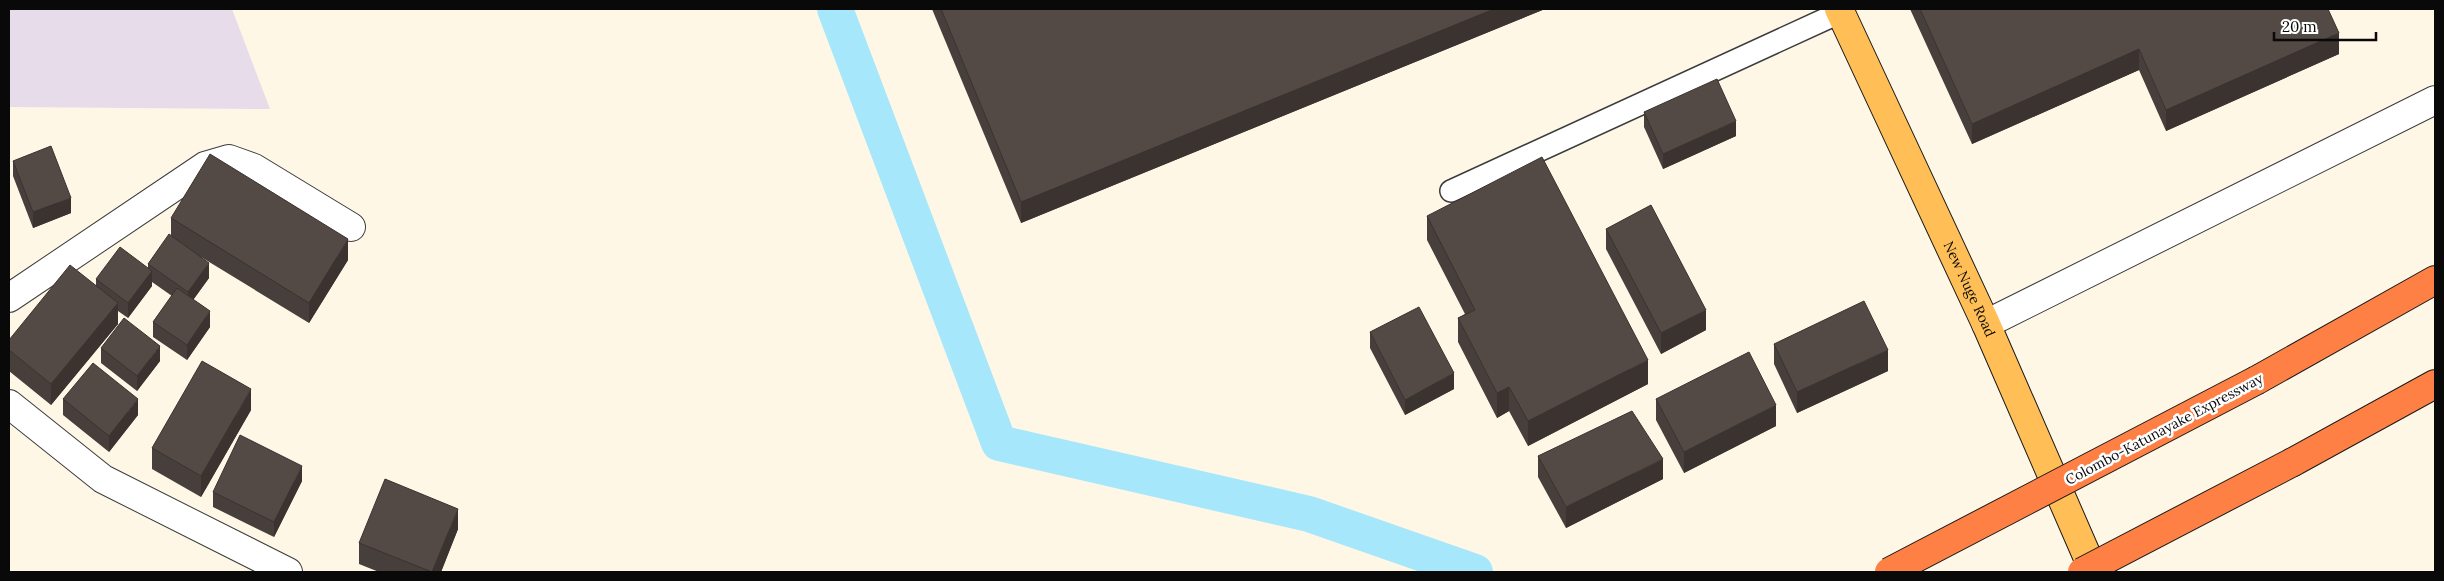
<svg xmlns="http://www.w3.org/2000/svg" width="2444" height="581" font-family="Lora,serif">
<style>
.industrial{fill:#e7dcea}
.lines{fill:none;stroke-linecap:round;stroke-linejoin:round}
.canal{stroke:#a6e7fb;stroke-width:36}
.service-casing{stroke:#3c3c3c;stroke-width:24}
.minor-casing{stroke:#3c3c3c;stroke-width:30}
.primary-casing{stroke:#1a1a1a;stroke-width:30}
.motorway-casing{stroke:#1a1a1a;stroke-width:30}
.service{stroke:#fff;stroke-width:21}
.minor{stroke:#fff;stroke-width:28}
.primary{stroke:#ffbf56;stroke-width:28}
.motorway{stroke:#ff8044;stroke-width:28}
.motorway-bridge-casing{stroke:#1a1a1a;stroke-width:30;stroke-linecap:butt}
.motorway-bridge{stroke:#ff8044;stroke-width:28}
.wall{fill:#473f3b}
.shaded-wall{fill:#3a3330}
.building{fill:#534945;stroke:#3a3330}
.labels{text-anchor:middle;stroke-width:5;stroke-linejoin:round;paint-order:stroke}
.street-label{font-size:14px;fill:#090909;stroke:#fff}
</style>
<rect width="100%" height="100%" fill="#fff7e6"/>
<path class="industrial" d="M 9,9 L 232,9 L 270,109 L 9,107 Z"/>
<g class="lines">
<path class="canal" d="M 835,9 L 999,443 L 1309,514 L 1475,572"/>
<defs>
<path id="service" d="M 1451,191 L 1841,12"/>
<g id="minor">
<path d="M 9,298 L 205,166 L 229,159 L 254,168 L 351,227"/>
<path d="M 1986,324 L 2435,100"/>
<path d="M 9,404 L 103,479 L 288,572"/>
</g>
<g id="primary">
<path id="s1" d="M 1839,9 L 1986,324 L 2094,572"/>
</g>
<g id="motorway">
<path d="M 2257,380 L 2435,280"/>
<path d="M 2293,462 L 2435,384"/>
</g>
</defs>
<use href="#service" class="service-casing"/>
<use href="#minor" class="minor-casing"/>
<use href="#primary" class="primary-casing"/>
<use href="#motorway" class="motorway-casing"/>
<use href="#service" class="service"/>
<use href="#minor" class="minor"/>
<use href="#primary" class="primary"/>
<use href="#motorway" class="motorway"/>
<defs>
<g id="motorway-bridge">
<path d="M 1889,572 L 2257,380"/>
<path d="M 2082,572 L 2293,462"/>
</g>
</defs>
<use href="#motorway-bridge" class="motorway-bridge-casing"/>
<use href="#motorway-bridge" class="motorway-bridge"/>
</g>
<g class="wall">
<path d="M 932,9 L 1545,9 L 1021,223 Z"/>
<path d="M 1910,9 L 2328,9 L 2339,54 L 2166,131 L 2139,70 L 1972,144 Z"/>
<path d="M 1644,112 L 1736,136 L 1663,169 L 1644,127 Z"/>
<path d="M 13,161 L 71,213 L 33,228 L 13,176 Z"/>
<path d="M 1427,216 L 1648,384 L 1528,446 L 1509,411 L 1497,418 L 1458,342 L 1458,318 L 1465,314 L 1427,240 Z"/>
<path d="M 171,218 L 348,260 L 309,323 L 201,257 L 209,278 L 193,300 L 210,327 L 187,360 L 153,337 L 153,322 L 172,296 L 152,282 L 152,286 L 128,318 L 118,311 L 118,324 L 51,405 L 9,371 L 9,340 L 96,285 L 96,279 L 148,268 L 148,264 L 171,235 Z"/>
<path d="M 1606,229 L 1706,330 L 1661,354 L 1606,249 Z"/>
<path d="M 1370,332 L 1454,389 L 1405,415 L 1370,348 Z"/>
<path d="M 1774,344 L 1888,371 L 1797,413 L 1774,364 Z"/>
<path d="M 101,348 L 160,361 L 137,391 L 101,363 Z"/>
<path d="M 63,399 L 138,415 L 109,452 L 63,415 Z"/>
<path d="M 1656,399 L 1776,426 L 1684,473 L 1656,420 Z"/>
<path d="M 251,410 L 201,497 L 152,469 L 152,448 Z"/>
<path d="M 1538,456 L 1663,479 L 1566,528 L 1538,477 Z"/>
<path d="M 302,481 L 274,537 L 213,507 L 213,492 Z"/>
<path d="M 458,529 L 441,572 L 379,572 L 359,564 L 359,543 Z"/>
</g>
<g class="shaded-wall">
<path d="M 1494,9 L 1545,9 L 1021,223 L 1021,202 Z"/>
<path d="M 2339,33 L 2339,54 L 2166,131 L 2166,110 Z"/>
<path d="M 2139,49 L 2139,70 L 1972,144 L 1972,124 Z"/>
<path d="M 1736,121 L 1736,136 L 1663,169 L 1663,154 Z"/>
<path d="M 71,198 L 71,213 L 33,228 L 33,212 Z"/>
<path d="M 348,239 L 348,260 L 309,323 L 309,303 Z"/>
<path d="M 209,263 L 209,278 L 188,307 L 188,292 Z"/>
<path d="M 152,271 L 152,286 L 128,318 L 128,303 Z"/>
<path d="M 118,303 L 118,324 L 51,405 L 51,384 Z"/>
<path d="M 1706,310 L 1706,330 L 1661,354 L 1661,333 Z"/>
<path d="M 210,311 L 210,327 L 187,360 L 187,345 Z"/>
<path d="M 160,346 L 160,361 L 137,391 L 137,376 Z"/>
<path d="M 1888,350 L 1888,371 L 1797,413 L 1797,392 Z"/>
<path d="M 1648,360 L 1648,384 L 1528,446 L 1528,421 Z"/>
<path d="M 1454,373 L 1454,389 L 1405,415 L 1405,400 Z"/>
<path d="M 1509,387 L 1509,411 L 1497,418 L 1497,393 Z"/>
<path d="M 251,389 L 251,410 L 201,497 L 201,476 Z"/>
<path d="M 138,399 L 138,415 L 109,452 L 109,436 Z"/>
<path d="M 1776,405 L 1776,426 L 1684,473 L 1684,452 Z"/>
<path d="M 1663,459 L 1663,479 L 1566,528 L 1566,507 Z"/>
<path d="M 302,466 L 302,481 L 274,537 L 274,522 Z"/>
<path d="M 458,509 L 458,529 L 441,572 L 432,572 Z"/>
</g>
<g class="building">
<path d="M 941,9 L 1494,9 L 1021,202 Z"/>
<path d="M 1920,9 L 2328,9 L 2339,33 L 2166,110 L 2139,49 L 1972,124 Z"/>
<path d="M 1717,79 L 1736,121 L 1663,154 L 1644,112 Z"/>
<path d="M 51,146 L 71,198 L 33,212 L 13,161 Z"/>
<path d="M 210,154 L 348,239 L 309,303 L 171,218 Z"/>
<path d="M 1542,157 L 1648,360 L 1528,421 L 1509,387 L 1497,393 L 1458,318 L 1475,310 L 1427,216 Z"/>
<path d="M 1651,205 L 1706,310 L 1661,333 L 1606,229 Z"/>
<path d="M 169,234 L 209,263 L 188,292 L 148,264 Z"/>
<path d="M 120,247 L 152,271 L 128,303 L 96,279 Z"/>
<path d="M 70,265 L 118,303 L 51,384 L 9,350 L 9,340 Z"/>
<path d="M 177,288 L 210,311 L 187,345 L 153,322 Z"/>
<path d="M 1864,301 L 1888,350 L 1797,392 L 1774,344 Z"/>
<path d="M 1419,307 L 1454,373 L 1405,400 L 1370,332 Z"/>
<path d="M 124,318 L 160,346 L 137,376 L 101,348 Z"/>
<path d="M 1749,352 L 1776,405 L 1684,452 L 1656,399 Z"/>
<path d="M 202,361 L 251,389 L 201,476 L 152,448 Z"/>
<path d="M 93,363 L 138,399 L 109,436 L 63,399 Z"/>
<path d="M 1632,411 L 1663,459 L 1566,507 L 1538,456 Z"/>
<path d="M 240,435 L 302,466 L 274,522 L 213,492 Z"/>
<path d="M 385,479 L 458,509 L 432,572 L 359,543 Z"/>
</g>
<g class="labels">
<g class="street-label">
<text dy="5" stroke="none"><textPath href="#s1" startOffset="309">New Nuge Road</textPath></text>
<text transform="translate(2164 429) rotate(-28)" y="5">Colombo-Katunayake Expressway</text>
</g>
</g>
<rect width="2444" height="581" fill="none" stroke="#090909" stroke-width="20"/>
<path d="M2274 32v8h102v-8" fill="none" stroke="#090909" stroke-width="2.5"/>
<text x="2282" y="32" font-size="15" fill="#090909" stroke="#ffffff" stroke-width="4" paint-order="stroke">20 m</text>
</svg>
